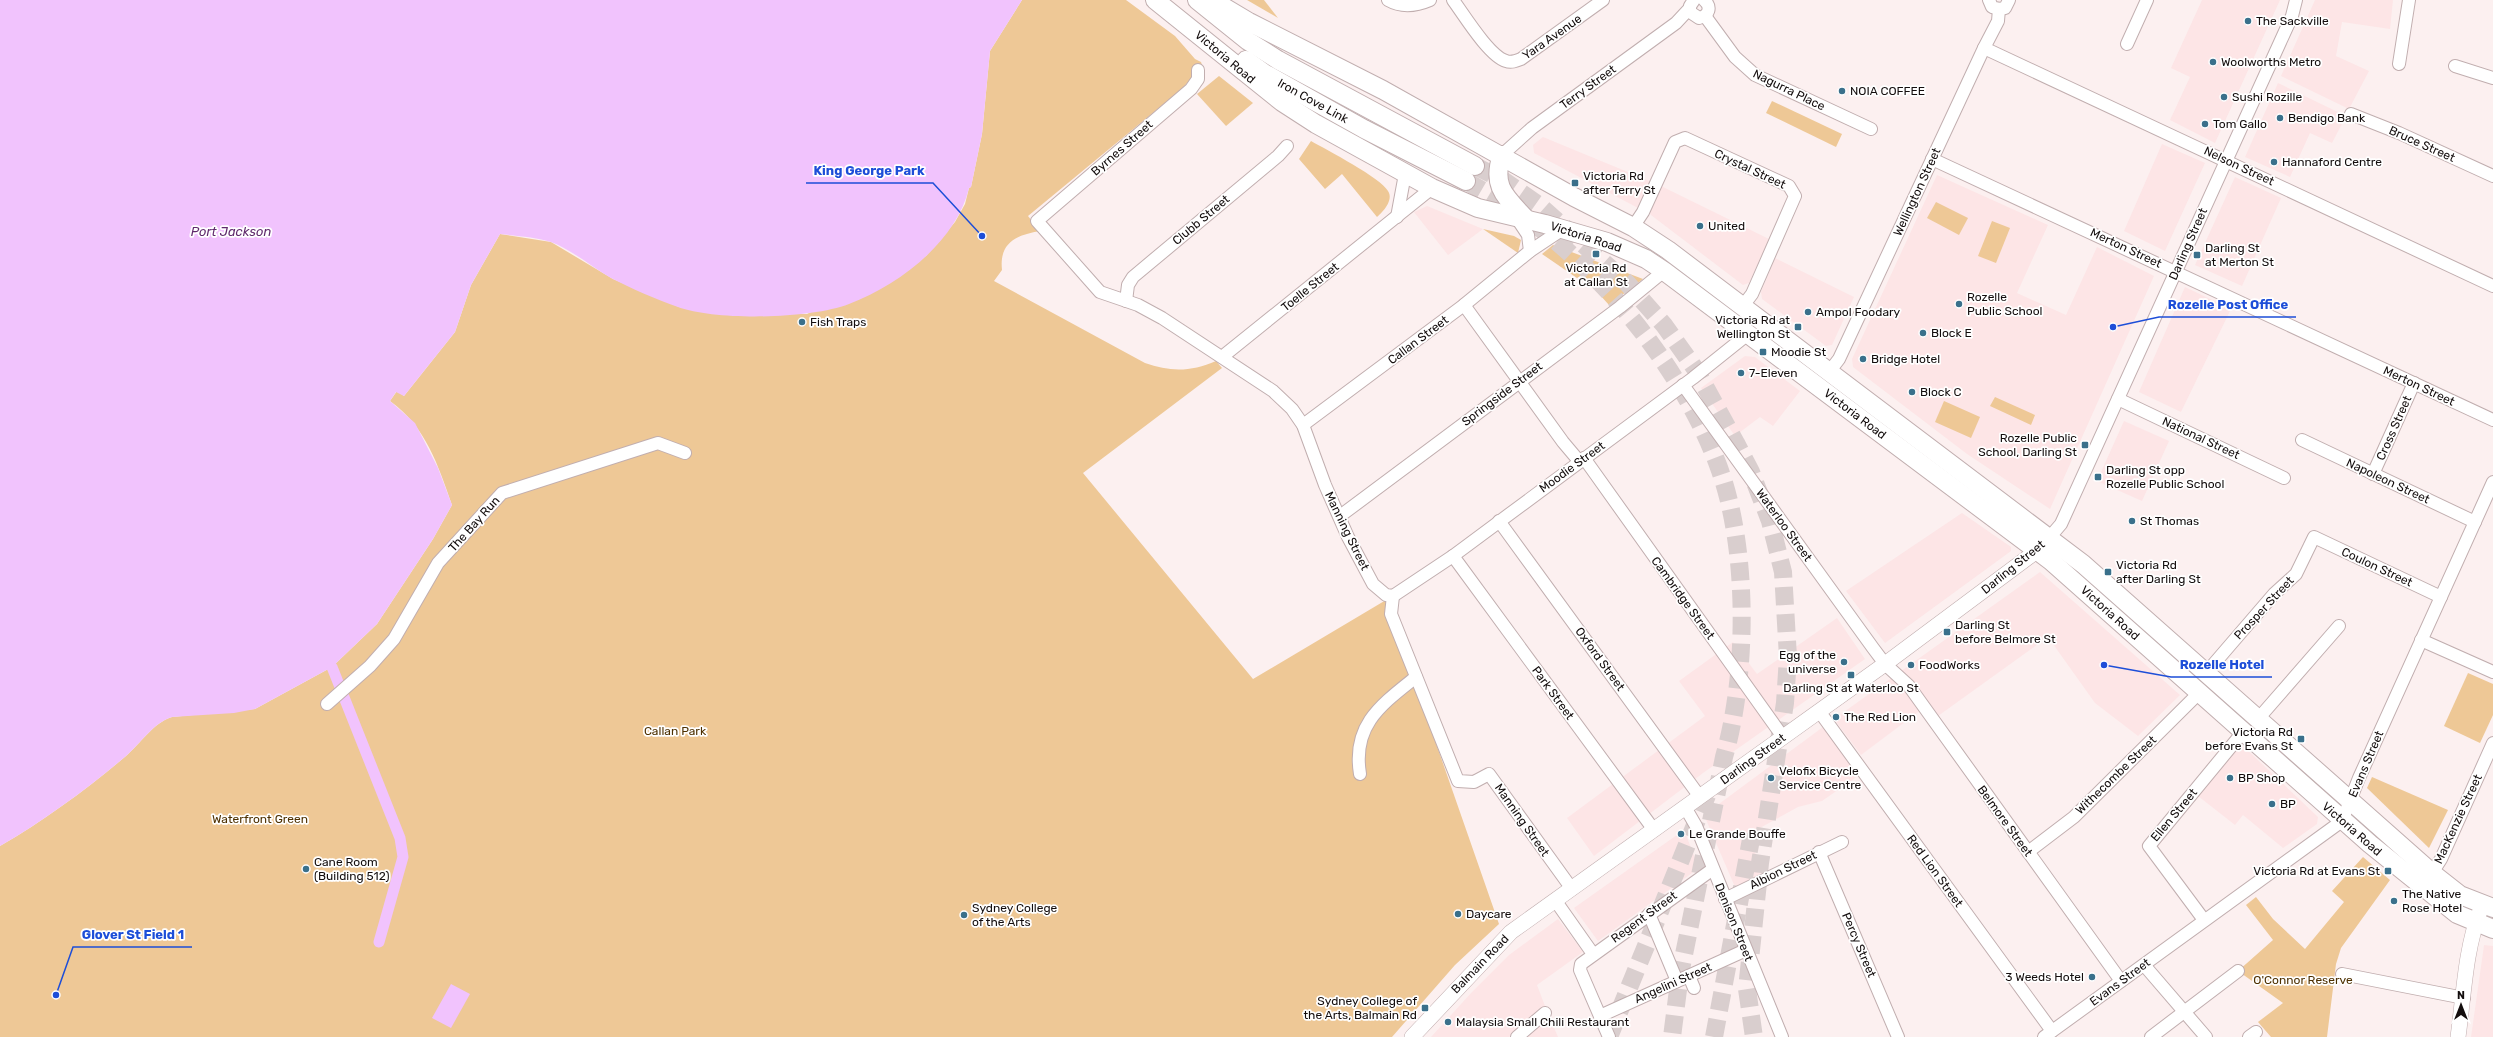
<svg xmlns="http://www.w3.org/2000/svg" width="2493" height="1037" font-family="Rubik,sans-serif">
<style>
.built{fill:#fde5e6}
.green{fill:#eec896}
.water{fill:#f1c3fd}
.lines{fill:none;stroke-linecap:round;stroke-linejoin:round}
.canal{stroke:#f1c3fd;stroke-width:11}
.highway-tunnel{stroke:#d9cece;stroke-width:18;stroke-dasharray:18 9;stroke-linecap:butt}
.minor-casing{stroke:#c1aeaf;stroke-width:14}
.major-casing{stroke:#c1aeaf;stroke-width:16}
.highway-casing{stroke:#c1aeaf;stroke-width:20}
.minor{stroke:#fff;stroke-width:12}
.major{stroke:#fff;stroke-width:15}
.highway{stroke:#fff;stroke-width:18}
.poi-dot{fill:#3a708b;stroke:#fff;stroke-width:1.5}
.labels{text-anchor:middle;stroke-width:3.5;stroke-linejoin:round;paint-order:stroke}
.poi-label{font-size:12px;fill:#130d0d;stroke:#fff;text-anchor:start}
.street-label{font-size:12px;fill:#130d0d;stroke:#fff}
.park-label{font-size:12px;fill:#4d3000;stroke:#fff}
.water-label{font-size:13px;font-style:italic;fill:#5f296c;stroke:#fff}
.leader{fill:none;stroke:#1d4ed8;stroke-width:1.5}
.callout-dot{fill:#1d4ed8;stroke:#fff;stroke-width:1.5}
.callout-label{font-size:13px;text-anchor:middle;font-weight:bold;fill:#1d4ed8;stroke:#fff;stroke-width:3.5;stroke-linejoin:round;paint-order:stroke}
</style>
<rect width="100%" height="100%" fill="#fcf0f0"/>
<g class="built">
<path d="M 2202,0 L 2280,0 L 2215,143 L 2170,120 L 2190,77 L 2171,68 Z"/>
<path d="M 2315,0 L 2393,0 L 2390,29 L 2342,22 L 2336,56 L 2369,71 L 2349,109 L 2281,76 Z"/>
<path d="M 2278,83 L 2346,116 L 2332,143 L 2310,133 L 2290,177 L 2245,157 Z"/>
<path d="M 1543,137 L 1652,182 L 1642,207 L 1638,208 L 1534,153 L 1533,145 Z"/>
<path d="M 2162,144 L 2205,163 L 2165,251 L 2124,231 Z"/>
<path d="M 1937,175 L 2048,225 L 2017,293 L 2066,315 L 2097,247 L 2154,276 L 2050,509 L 1967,454 L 1853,367 L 1852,359 Z"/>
<path d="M 2235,177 L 2281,198 L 2242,286 L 2195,265 Z"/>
<path d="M 1661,186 L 1769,239 L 1749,283 L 1743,285 L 1651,215 L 1649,212 Z"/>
<path d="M 1427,206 L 1483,229 L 1448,255 L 1414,212 Z"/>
<path d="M 1775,258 L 1854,297 L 1832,345 L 1826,346 L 1762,299 L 1761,292 Z"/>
<path d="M 2185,287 L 2231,309 L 2181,412 L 2139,392 Z"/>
<path d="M 1745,356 L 1755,357 L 1800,391 L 1773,426 L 1760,417 L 1735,436 L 1701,388 Z"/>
<path d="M 2124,421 L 2169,441 L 2142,501 L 2097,481 Z"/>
<path d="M 1962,513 L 2011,547 L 2011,551 L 1885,643 L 1846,591 Z"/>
<path d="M 2040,572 L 2180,695 L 2138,736 L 2095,703 L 2048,637 L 1938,716 L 1929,704 L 1861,755 L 1834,719 Z"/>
<path d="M 1837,618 L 1865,659 L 1703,773 L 1594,856 L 1567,818 L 1705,716 L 1679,681 L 1733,642 L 1757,674 Z"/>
<path d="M 1823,727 L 1858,776 L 1822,801 L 1798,807 L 1747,835 L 1764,872 L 1735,887 L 1704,815 Z"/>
<path d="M 2241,744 L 2318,817 L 2317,824 L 2283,848 L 2243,815 L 2235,825 L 2198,796 Z"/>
<path d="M 1684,830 L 1699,868 L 1598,941 L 1574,908 Z"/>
<path d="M 1558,919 L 1583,952 L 1537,985 L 1545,1006 L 1509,1037 L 1431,1037 L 1472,992 L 1509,955 Z"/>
<path d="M 2484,945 L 2493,946 L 2493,1037 L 2471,1037 Z"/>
<path d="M 1549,1016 L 1558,1037 L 1525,1037 Z"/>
</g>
<g class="green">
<path d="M 1022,0 L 1126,0 L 1175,36 L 1195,59 L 1201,62 L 1202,65 L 1183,88 L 1028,216 L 1040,231 C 1016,235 999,243 1002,270 L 994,281 L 1145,363 C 1170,372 1191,372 1216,361 L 1222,368 L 1083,473 L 1253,679 L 1386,600 L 1499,924 L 1455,965 L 1392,1037 L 0,1037 L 0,846 C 45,820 87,789 126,756 C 141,743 153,723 172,717 L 255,709 L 332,667 L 377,624 L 433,539 L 452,505 C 438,465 426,427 390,401 L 397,391 L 404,396 L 455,332 L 471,285 L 500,234 L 551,242 L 613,279 L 679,307 L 717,314 L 807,314 L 926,256 L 955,222 L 965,204 L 969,188 L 971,187 L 982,134 L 990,51 Z"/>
<path d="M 1247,0 L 1264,0 L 1278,18 Z"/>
<path d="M 1219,76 L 1253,103 L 1226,126 L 1197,94 Z"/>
<path d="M 1772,101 L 1842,134 L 1836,147 L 1766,113 Z"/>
<path d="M 1311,141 C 1327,150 1381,178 1388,191 C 1394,200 1383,212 1377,217 L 1342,174 L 1325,189 L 1299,159 Z"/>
<path d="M 1936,202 L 1968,218 L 1959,235 L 1927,218 Z"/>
<path d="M 1992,221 L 2010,228 L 1996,263 L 1978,256 Z"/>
<path d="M 1483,229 L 1514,236 L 1521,240 L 1518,253 Z"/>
<path d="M 1553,245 L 1643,279 L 1609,305 L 1582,275 L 1577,278 L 1542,254 Z"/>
<path d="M 1995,397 L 2035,415 L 2031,425 L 1990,406 Z"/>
<path d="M 1944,401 L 1980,417 L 1971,438 L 1935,422 Z"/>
<path d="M 2468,673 L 2493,684 L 2493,715 L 2480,743 L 2444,726 Z"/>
<path d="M 2372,777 L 2448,810 L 2429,848 L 2367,788 Z"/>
<path d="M 2363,857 L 2390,880 L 2341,948 L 2336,964 L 2327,1037 L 2271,1037 L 2258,1022 L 2283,1003 L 2238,971 L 2273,940 L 2246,905 L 2256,897 L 2273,919 L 2305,949 L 2344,902 L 2332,891 Z"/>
</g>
<g class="water">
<path d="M 0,0 L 1022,0 L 990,51 L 982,134 L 971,187 L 969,188 C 956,242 899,285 849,304 C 810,319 717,321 678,307 C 656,299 632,289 611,278 C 592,267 572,250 551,242 C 537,237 516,236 500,234 L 471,285 L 455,332 L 404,396 L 396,392 L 390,401 L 415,423 L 438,468 L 452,505 L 433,539 L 377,624 L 332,667 L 255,709 L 234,713 L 172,717 C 153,723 141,743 126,756 C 87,789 45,820 0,846 Z"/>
<path d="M 451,984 L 470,994 L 451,1028 L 432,1018 Z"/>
</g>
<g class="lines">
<path class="canal" d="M 332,667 L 400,838 L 403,857 L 379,942"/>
<g class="highway-tunnel">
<path d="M 1475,166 L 1503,180 L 1540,206 L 1627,283 L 1664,325 L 1696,370 L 1736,443 L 1751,472 L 1770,521 L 1783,572 L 1788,657 L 1785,703 L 1760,863 L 1747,989 L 1754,1037"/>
<path d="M 1466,181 L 1516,210"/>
<path d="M 1536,225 C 1613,284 1684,374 1718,465 C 1749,547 1748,674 1724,757 L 1680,974 L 1672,1037"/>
<path d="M 1609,1037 L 1708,793"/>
<path d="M 1714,1037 L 1752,834"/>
</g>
<defs>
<g id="minor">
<path d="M 1388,0 C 1402,8 1416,6 1430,0"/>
<path d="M 1453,0 C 1464,15 1489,56 1506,61 C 1511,63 1516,61 1521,59 L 1603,0"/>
<path d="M 1694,0 L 1690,6 L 1690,12 L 1699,18 C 1709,16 1712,7 1704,0"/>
<path d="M 1989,0 L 1992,7 L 1999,9 L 2005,8 L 2009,0"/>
<path d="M 1705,16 L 1735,57 L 1755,75 L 1871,129"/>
<path d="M 2127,44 L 2147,0"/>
<path d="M 1984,48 L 2493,286"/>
<path d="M 2399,64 L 2409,0"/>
<path d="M 2455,66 L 2493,78"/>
<path d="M 1198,70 L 1198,79 L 1191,89 L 1037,221 L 1100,292 L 1138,305 L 1162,318 L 1273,391 L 1292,409 L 1303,425 L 1325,485 L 1348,537 L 1373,584 L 1386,595 L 1393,596"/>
<path d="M 2351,114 L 2399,133 L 2493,176"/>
<path d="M 1502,155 L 1532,128 L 1676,23 L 1689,9"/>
<path d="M 1932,159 L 2493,420"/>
<path d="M 1397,217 L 1405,174"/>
<path d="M 1516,217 L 1528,235 L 1530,251"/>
<path d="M 1633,227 L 1643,212 L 1675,142 L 1685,138 L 1789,186 L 1795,196 L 1752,294 L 1742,307"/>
<path d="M 1126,301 L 1128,285 L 1133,277 L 1278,156 L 1287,146"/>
<path d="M 1464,305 L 1563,442 L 1579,461"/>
<path d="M 1222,357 L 1432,188"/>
<path d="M 1829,372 L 1839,359 L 1984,48 L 1998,21 L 1999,9"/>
<path d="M 1683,385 L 1873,648 L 1885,664 L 1909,686 L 2121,981"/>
<path d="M 2118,399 L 2284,478"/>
<path d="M 1303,425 L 1464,305 L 1530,251 L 1563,229"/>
<path d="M 2302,440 L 2475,522"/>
<path d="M 1584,458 L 1783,737"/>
<path d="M 2373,474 L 2414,383"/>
<path d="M 1340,516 L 1620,307 L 1664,271"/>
<path d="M 1499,521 L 1700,797"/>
<path d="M 2049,538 L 2061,524 L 2292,16 L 2296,0"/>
<path d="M 1453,556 L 1654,830"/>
<path d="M 1393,596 L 1453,556 L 1693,378 L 1748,334"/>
<path d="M 1393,596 L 1391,614 L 1458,781 L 1474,782 L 1489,774 L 1572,889"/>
<path d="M 2421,640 L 2493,672"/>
<path d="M 2206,673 L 2274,594 L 2296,574 L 2314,537 L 2441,597"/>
<path d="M 327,704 L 370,666 L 394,639 L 438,563 L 502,493 L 658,443 L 685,453"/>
<path d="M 1819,711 L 2052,1031"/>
<path d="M 2258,719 L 2339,626"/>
<path d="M 1360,774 C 1352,725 1381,705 1416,677"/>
<path d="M 1685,807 L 1696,826 L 1782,1037"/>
<path d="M 1819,852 L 1898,1037"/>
<path d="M 2028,852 L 2074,817 L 2199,693"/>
<path d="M 2432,873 L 2441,859 L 2493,743"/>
<path d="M 1725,899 L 1842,842"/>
<path d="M 1555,900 L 1593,954"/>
<path d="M 1649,914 L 1677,981"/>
<path d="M 2204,920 L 2149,846 L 2243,732"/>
<path d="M 2144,965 L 2206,1037"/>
<path d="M 2342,974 L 2464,998"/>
<path d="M 1689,976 L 1694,988"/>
<path d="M 1600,1016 L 1746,950"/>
<path d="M 1517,1037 L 1545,1013"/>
<path d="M 1609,1037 L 1580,970 L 1581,964 L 1713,869"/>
<path d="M 2044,1037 L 2342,821 L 2359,778 L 2493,482"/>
<path d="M 2151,1037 L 2238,971"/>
<path d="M 2249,1037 L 2256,1032"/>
</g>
<g id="major">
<path d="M 1412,1037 L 1511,932 L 1885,664 L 2038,550"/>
<path d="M 2458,1037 C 2464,994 2465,951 2480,911"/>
</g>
<g id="highway">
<path d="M 1155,0 L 1282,102 L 1316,124 L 1432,188 L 1478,208 L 1545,224 L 1607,242 L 1646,259 L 1664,271 L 2051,561 L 2370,844 L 2457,914 L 2493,929"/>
<path d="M 1197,0 L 1248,41 L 1278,60 L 1475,166"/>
<path d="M 1212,0 L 1249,22 L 1383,90 L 1574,197 L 1633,227 L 1668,250 L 2083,564 L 2432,873 L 2460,895 L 2493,908"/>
<path d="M 1246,60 L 1264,73 L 1364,129 L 1466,181"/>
<path d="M 1502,155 C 1491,187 1506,197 1526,219"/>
</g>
</defs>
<use href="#minor" class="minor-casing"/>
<use href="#major" class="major-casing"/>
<use href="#highway" class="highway-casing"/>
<use href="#minor" class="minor"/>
<use href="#major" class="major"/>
<use href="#highway" class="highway"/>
</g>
<g class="poi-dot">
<circle cx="2248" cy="21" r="4"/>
<circle cx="2213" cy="62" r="4"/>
<circle cx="1842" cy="91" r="4"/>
<circle cx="2224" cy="97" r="4"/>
<circle cx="2280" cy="118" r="4"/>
<circle cx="2205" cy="124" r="4"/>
<circle cx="2274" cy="162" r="4"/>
<rect x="1571" y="179" width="8" height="8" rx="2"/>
<circle cx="1700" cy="226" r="4"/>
<rect x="1592" y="250" width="8" height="8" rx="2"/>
<rect x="2193" y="251" width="8" height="8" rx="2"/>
<circle cx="1959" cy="304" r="4"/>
<circle cx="1808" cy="312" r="4"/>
<circle cx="802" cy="322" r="4"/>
<rect x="1794" y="323" width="8" height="8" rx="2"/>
<circle cx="1923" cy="333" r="4"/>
<rect x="1759" y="348" width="8" height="8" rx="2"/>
<circle cx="1863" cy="359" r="4"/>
<circle cx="1741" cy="373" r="4"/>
<circle cx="1912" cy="392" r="4"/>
<rect x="2081" y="441" width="8" height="8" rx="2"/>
<rect x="2094" y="473" width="8" height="8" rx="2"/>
<circle cx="2132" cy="521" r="4"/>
<rect x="2104" y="568" width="8" height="8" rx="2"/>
<rect x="1943" y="628" width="8" height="8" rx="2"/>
<circle cx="1844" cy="662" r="4"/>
<circle cx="1911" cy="665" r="4"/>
<rect x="1847" y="671" width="8" height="8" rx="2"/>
<circle cx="1836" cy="717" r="4"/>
<rect x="2297" y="735" width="8" height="8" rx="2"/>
<circle cx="1771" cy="778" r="4"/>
<circle cx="2230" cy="778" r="4"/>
<circle cx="2272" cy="804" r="4"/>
<circle cx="1681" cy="834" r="4"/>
<circle cx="306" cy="869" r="4"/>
<rect x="2384" y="867" width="8" height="8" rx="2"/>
<circle cx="2394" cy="901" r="4"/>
<circle cx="1458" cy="914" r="4"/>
<circle cx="964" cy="915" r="4"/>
<circle cx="2092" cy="977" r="4"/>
<rect x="1421" y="1004" width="8" height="8" rx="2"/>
<circle cx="1448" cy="1022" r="4"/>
</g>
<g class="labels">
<g class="poi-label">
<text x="2256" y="25">The Sackville</text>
<text x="2221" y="66">Woolworths Metro</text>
<text x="1850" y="95">NOIA COFFEE</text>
<text x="2232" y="101">Sushi Rozille</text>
<text x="2288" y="122">Bendigo Bank</text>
<text x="2213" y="128">Tom Gallo</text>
<text x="2282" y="166">Hannaford Centre</text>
<text x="1583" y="180">Victoria Rd<tspan x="1583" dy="14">after Terry St</tspan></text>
<text x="1708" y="230">United</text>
<text x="2205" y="252">Darling St<tspan x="2205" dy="14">at Merton St</tspan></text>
<text x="1596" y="272" text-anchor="middle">Victoria Rd<tspan x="1596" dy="14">at Callan St</tspan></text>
<text x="1967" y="301">Rozelle<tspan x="1967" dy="14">Public School</tspan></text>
<text x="1816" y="316">Ampol Foodary</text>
<text x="1790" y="324" text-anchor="end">Victoria Rd at<tspan x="1790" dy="14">Wellington St</tspan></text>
<text x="810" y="326">Fish Traps</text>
<text x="1931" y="337">Block E</text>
<text x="1771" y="356">Moodie St</text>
<text x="1871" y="363">Bridge Hotel</text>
<text x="1749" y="377">7-Eleven</text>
<text x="1920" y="396">Block C</text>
<text x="2077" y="442" text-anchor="end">Rozelle Public<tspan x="2077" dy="14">School, Darling St</tspan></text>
<text x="2106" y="474">Darling St opp<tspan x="2106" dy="14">Rozelle Public School</tspan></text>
<text x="2140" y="525">St Thomas</text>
<text x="2116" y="569">Victoria Rd<tspan x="2116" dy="14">after Darling St</tspan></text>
<text x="1955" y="629">Darling St<tspan x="1955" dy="14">before Belmore St</tspan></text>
<text x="1836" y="659" text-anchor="end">Egg of the<tspan x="1836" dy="14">universe</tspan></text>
<text x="1919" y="669">FoodWorks</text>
<text x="1851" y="692" text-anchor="middle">Darling St at Waterloo St</text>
<text x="1844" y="721">The Red Lion</text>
<text x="2293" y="736" text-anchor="end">Victoria Rd<tspan x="2293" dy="14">before Evans St</tspan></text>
<text x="1779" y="775">Velofix Bicycle<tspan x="1779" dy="14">Service Centre</tspan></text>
<text x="2238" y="782">BP Shop</text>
<text x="2280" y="808">BP</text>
<text x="1689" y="838">Le Grande Bouffe</text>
<text x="314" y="866">Cane Room<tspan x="314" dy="14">(Building 512)</tspan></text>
<text x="2380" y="875" text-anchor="end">Victoria Rd at Evans St</text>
<text x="2402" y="898">The Native<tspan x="2402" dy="14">Rose Hotel</tspan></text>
<text x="972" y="912">Sydney College<tspan x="972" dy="14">of the Arts</tspan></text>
<text x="1466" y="918">Daycare</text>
<text x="2084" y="981" text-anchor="end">3 Weeds Hotel</text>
<text x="1417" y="1005" text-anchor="end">Sydney College of<tspan x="1417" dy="14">the Arts, Balmain Rd</tspan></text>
<text x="1456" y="1026">Malaysia Small Chili Restaurant</text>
</g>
<g class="street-label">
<text transform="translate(1552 37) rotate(-35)" y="4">Yara Avenue</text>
<text transform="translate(1225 57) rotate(40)" y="4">Victoria Road</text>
<text transform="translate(1588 87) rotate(-36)" y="4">Terry Street</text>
<text transform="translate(1789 90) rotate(26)" y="4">Nagurra Place</text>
<text transform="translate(1313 101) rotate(29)" y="4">Iron Cove Link</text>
<text transform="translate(2422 144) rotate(24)" y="4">Bruce Street</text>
<text transform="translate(1122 148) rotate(-41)" y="4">Byrnes Street</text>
<text transform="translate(2239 166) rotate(25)" y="4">Nelson Street</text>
<text transform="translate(1750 169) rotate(25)" y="4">Crystal Street</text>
<text transform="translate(1917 192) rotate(-65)" y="4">Wellington Street</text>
<text transform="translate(1201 220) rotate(-40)" y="4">Clubb Street</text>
<text transform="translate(1586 237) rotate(18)" y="4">Victoria Road</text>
<text transform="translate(2188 244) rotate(-66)" y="4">Darling Street</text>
<text transform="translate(2126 248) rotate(25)" y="4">Merton Street</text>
<text transform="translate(1310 287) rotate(-39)" y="4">Toelle Street</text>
<text transform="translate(1418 340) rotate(-37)" y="4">Callan Street</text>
<text transform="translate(2419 386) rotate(25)" y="4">Merton Street</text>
<text transform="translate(1502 394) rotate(-37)" y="4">Springside Street</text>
<text transform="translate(1855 414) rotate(37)" y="4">Victoria Road</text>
<text transform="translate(2394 428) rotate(-66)" y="4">Cross Street</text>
<text transform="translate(2201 438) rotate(25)" y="4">National Street</text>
<text transform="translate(1572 467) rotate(-36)" y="4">Moodie Street</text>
<text transform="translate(2388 481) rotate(25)" y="4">Napoleon Street</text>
<text transform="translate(474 524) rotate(-48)" y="4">The Bay Run</text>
<text transform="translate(1784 525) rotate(54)" y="4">Waterloo Street</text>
<text transform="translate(1347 531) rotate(64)" y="4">Manning Street</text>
<text transform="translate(2013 567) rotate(-39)" y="4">Darling Street</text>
<text transform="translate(2377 567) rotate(25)" y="4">Coulon Street</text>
<text transform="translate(1683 598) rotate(54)" y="4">Cambridge Street</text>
<text transform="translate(2264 608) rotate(-47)" y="4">Prosper Street</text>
<text transform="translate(2110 613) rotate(42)" y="4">Victoria Road</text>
<text transform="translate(1600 659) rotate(54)" y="4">Oxford Street</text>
<text transform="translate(1553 693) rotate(54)" y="4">Park Street</text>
<text transform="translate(1753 759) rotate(-36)" y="4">Darling Street</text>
<text transform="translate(2366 764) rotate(-67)" y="4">Evans Street</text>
<text transform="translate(2116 775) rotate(-44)" y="4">Withecombe Street</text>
<text transform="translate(2174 815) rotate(-50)" y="4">Ellen Street</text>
<text transform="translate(2458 819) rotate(-65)" y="4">MacKenzie Street</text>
<text transform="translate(1522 820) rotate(55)" y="4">Manning Street</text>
<text transform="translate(2005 821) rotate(54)" y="4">Belmore Street</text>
<text transform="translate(2352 829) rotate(41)" y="4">Victoria Road</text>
<text transform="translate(1783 870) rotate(-26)" y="4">Albion Street</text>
<text transform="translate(1935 871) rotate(54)" y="4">Red Lion Street</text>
<text transform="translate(1644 917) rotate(-36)" y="4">Regent Street</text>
<text transform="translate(1734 922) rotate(68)" y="4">Denison Street</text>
<text transform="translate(1859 945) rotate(67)" y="4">Percy Street</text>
<text transform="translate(1480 964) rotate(-46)" y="4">Balmain Road</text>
<text transform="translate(2120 982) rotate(-36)" y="4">Evans Street</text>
<text transform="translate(1673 983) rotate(-24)" y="4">Angelini Street</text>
</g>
<g class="park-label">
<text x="675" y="735">Callan Park</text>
<text x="260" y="823">Waterfront Green</text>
<text x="2303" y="984">O'Connor Reserve</text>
</g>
<g class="water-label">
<text x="231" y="236">Port Jackson</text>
</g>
</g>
<path class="leader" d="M982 236L933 183H806M2113 327L2159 317H2296M2104 665L2171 677H2272M56 995L73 947H192"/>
<g class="callout-dot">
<circle cx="982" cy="236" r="4"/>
<circle cx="2113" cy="327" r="4"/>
<circle cx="2104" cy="665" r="4"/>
<circle cx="56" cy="995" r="4"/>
</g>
<g class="callout-label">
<text x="869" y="175">King George Park</text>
<text x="2228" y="309">Rozelle Post Office</text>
<text x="2222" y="669">Rozelle Hotel</text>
<text x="133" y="939">Glover St Field 1</text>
</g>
<g transform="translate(2461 1005)" stroke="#ffffff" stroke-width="3" paint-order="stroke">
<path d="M0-3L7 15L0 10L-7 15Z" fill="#130d0d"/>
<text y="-6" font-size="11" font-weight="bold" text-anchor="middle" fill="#130d0d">N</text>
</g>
</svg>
